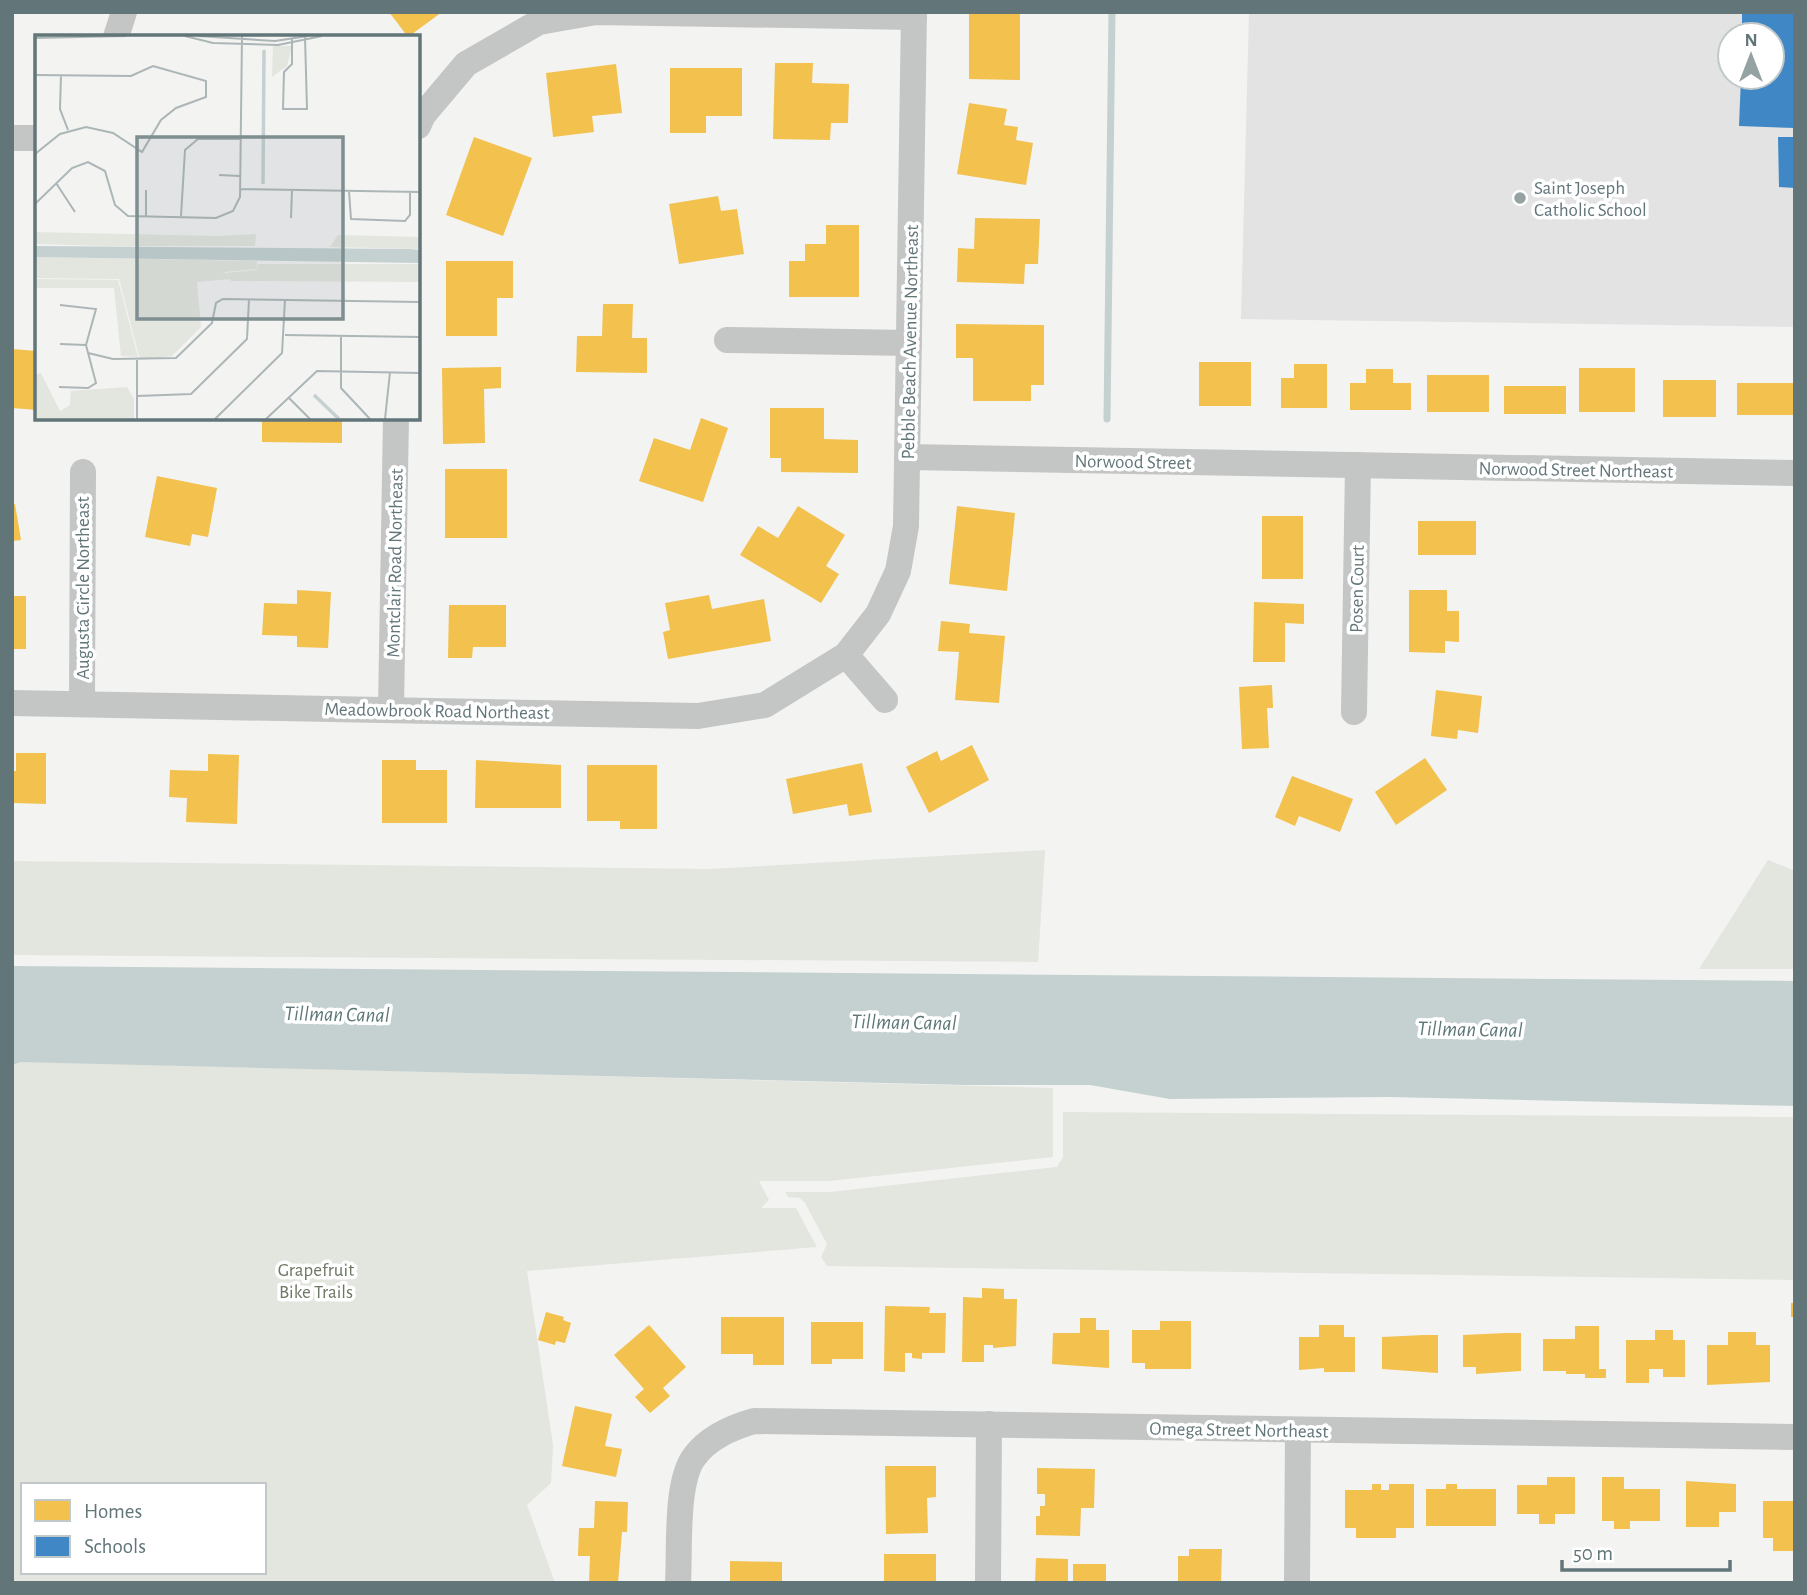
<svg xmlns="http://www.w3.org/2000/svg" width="1807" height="1595" font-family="'Alegreya Sans',sans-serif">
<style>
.built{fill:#e2e3e2;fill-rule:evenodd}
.green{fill:#e3e5df;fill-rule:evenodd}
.water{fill:#c4d1d0}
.homes{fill:#f2c14e}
.schools{fill:#3f88c5}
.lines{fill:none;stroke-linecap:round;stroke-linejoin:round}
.stream{stroke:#c4d1d0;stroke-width:7}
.minor{stroke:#c4c6c6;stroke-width:26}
.poi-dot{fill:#95a2a4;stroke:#fff;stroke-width:2.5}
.labels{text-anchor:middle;stroke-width:7;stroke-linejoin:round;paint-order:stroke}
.poi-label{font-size:19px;fill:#62767a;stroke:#fff;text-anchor:start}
.street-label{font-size:19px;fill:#62767a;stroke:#fff}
.park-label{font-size:19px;fill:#6d7764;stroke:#fff}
.water-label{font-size:21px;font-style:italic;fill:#5c7676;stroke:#fff}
.inset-river{fill:none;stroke:#c4d1d0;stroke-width:3.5}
.inset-road{fill:none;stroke:#acb6b7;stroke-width:2}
.view{fill:#7e8e91;fill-opacity:0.15;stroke:#7e8e91;stroke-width:3.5}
.inset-edge{fill:none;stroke:#62767a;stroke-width:3.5}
</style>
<rect width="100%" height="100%" fill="#f3f3f2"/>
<path class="built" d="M 1249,12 L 1795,12 L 1795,327 L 1241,319 ZM 1730,35 L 1772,35 L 1772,77 L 1730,77 Z"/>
<g class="green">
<path d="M 1045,850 L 1038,962 L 12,955 L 12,861 L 710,869 Z"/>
<path d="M 1768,860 L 1795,871 L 1795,969 L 1699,969 Z"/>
<path d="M 12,1061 L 1053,1088 L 1053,1157 L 829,1181 L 759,1181 L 769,1200 L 761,1208 L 796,1208 L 817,1247 L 527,1271 L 553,1445 L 551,1483 L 527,1505 L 555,1583 L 12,1583 ZM 23,1485 L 264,1485 L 264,1572 L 23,1572 Z"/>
<path d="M 1063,1112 L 1795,1117 L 1795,1280 L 827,1266 L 821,1257 L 827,1244 L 805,1203 L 800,1198 L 788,1197 L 785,1192 L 830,1192 L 1057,1167 L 1063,1157 Z"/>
</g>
<path class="water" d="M 12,966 L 1795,981 L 1795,1106 L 1389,1097 L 1170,1099 L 1090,1085 L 966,1085 L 21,1062 L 12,1065 Z"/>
<g class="homes">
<path d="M 389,12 L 442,12 L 408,37 Z"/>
<path d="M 969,12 L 1020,12 L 1020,80 L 969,79 Z"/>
<path d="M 775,63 L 813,63 L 812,83 L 849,84 L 848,123 L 831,123 L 830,140 L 773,139 Z"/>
<path d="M 616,64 L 622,113 L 592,116 L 594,132 L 553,137 L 546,73 Z"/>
<path d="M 670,68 L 742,68 L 742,116 L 706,116 L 706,133 L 670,133 Z"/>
<path d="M 969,103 L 1007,109 L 1004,125 L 1018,127 L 1016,140 L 1033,143 L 1026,185 L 957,174 Z"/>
<path d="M 474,137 L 532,158 L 503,236 L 446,215 Z"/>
<path d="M 718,196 L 721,211 L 737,209 L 744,254 L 679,264 L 669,204 Z"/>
<path d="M 975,218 L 1040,219 L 1038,264 L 1025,264 L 1024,284 L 957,282 L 958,248 L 974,249 Z"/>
<path d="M 826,225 L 859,225 L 859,297 L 789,297 L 789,261 L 805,261 L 805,244 L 826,244 Z"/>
<path d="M 446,261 L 513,261 L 513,298 L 497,298 L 497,336 L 446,336 Z"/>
<path d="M 603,304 L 633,304 L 632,338 L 647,338 L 647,373 L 576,372 L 577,336 L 602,336 Z"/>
<path d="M 956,324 L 1044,325 L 1044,385 L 1031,385 L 1031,401 L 973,401 L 973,358 L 956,358 Z"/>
<path d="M 12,349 L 37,351 L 37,410 L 12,408 Z"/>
<rect x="1199" y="362" width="52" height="44"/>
<path d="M 1294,364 L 1327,364 L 1327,408 L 1281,408 L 1281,378 L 1294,378 Z"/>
<path d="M 501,367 L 501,388 L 484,389 L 485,443 L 443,444 L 442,368 Z"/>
<rect x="1579" y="368" width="56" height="44"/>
<path d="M 1366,369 L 1393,369 L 1393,383 L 1411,383 L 1411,410 L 1350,410 L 1350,383 L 1366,383 Z"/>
<rect x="1427" y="375" width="62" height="37"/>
<rect x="1663" y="380" width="53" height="37"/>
<rect x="1737" y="383" width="58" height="32"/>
<rect x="1504" y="386" width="62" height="28"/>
<path d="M 770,408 L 824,408 L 824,439 L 858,440 L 858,473 L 781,472 L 781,458 L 770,458 Z"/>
<path d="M 262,418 L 342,418 L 342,443 L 262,442 Z"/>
<path d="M 701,418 L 728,428 L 703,502 L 639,481 L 654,438 L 690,450 Z"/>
<rect x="445" y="469" width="62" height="69"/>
<path d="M 157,476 L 217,488 L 208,537 L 192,534 L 190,546 L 145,537 Z"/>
<path d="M 15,504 L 21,540 L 12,541 L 12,505 Z"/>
<path d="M 798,506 L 845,535 L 826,566 L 839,574 L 821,603 L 740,555 L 758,526 L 778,538 Z"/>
<path d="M 957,506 L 1015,513 L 1007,591 L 949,584 Z"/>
<rect x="1262" y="516" width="41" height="63"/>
<rect x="1418" y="521" width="58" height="34"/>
<path d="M 297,590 L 331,592 L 328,648 L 297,647 L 297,636 L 262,635 L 264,603 L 297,604 Z"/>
<path d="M 1409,590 L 1447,590 L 1447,611 L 1459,611 L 1459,642 L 1445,641 L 1445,653 L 1409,652 Z"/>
<path d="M 709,595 L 712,609 L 764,599 L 771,641 L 668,659 L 663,632 L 670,630 L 665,603 Z"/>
<rect x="12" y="596" width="14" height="53"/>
<path d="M 1254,602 L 1304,604 L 1304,624 L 1285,623 L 1285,662 L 1253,662 Z"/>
<path d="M 449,605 L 506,605 L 506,647 L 473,647 L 472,658 L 448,658 Z"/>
<path d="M 941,621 L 970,624 L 969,633 L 1005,636 L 999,703 L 955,700 L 959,652 L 938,651 Z"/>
<path d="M 1272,685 L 1273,708 L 1267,708 L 1269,748 L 1242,749 L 1239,687 Z"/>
<path d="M 1436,690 L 1482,696 L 1478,733 L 1458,730 L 1457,739 L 1431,736 Z"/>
<path d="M 972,745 L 989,780 L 929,813 L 906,767 L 937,751 L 941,761 Z"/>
<path d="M 16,753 L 46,753 L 46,804 L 14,803 L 12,771 L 16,771 Z"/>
<path d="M 208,754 L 239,755 L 237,824 L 186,822 L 187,798 L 169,797 L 170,770 L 208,771 Z"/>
<path d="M 1425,758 L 1447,790 L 1396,825 L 1375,792 Z"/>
<path d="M 382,760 L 416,760 L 416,770 L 447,770 L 447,823 L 382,823 Z"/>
<path d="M 476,760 L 561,765 L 561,808 L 475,808 Z"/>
<path d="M 862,763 L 872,812 L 849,816 L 847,804 L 793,814 L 786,779 Z"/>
<path d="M 587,765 L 657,765 L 657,829 L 620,829 L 620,821 L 587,821 Z"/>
<path d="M 1292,776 L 1353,799 L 1340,832 L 1299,816 L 1295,826 L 1275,817 Z"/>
<path d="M 982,1288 L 1004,1289 L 1004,1299 L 1017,1299 L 1016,1346 L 993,1348 L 993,1345 L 984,1345 L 984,1362 L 962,1362 L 963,1297 L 982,1298 Z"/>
<rect x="1791" y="1303" width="4" height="14"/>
<path d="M 885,1306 L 930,1307 L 929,1313 L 946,1313 L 945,1353 L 922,1353 L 922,1359 L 912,1358 L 912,1353 L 905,1353 L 905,1372 L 884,1371 Z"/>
<path d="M 546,1312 L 564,1317 L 563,1320 L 571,1323 L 565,1343 L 556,1341 L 555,1345 L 538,1340 Z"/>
<path d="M 721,1317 L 784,1317 L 784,1365 L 753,1365 L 753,1354 L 721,1354 Z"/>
<path d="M 1080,1318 L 1096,1318 L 1096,1330 L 1109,1330 L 1109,1368 L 1052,1364 L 1053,1333 L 1080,1333 Z"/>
<path d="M 1160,1321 L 1191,1321 L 1191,1369 L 1145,1369 L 1145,1363 L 1132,1363 L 1132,1330 L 1160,1330 Z"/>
<path d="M 811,1322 L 863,1322 L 863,1359 L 832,1359 L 832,1364 L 811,1364 Z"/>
<path d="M 649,1325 L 686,1367 L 663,1388 L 670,1396 L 650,1413 L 635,1397 L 644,1389 L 614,1355 Z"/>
<path d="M 1319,1325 L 1344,1325 L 1344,1337 L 1355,1337 L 1355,1372 L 1324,1372 L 1324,1368 L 1299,1370 L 1299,1337 L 1319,1337 Z"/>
<path d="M 1575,1326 L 1599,1326 L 1599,1369 L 1606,1369 L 1606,1378 L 1585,1378 L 1585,1374 L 1566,1374 L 1566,1371 L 1543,1371 L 1543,1339 L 1575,1339 Z"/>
<path d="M 1655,1330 L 1673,1330 L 1673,1340 L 1685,1340 L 1685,1377 L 1663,1377 L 1663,1369 L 1649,1369 L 1649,1383 L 1626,1383 L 1626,1340 L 1655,1340 Z"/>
<path d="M 1728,1332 L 1756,1332 L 1756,1345 L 1770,1345 L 1770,1382 L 1707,1385 L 1707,1345 L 1728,1345 Z"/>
<path d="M 1506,1333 L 1521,1333 L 1521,1371 L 1476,1374 L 1476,1367 L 1463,1367 L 1463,1335 Z"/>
<path d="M 1424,1335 L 1438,1335 L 1438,1373 L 1382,1369 L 1382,1337 Z"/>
<path d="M 575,1406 L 612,1414 L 605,1446 L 622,1449 L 616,1477 L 562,1466 Z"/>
<path d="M 885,1466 L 936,1466 L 936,1497 L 927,1498 L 928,1533 L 886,1534 Z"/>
<path d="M 1037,1468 L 1095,1469 L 1094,1508 L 1081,1508 L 1080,1536 L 1036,1535 L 1036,1516 L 1040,1516 L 1040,1506 L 1045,1506 L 1045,1494 L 1037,1494 Z"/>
<path d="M 1547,1477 L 1575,1477 L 1575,1514 L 1555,1514 L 1555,1524 L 1539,1524 L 1539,1514 L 1517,1514 L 1517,1485 L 1547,1485 Z"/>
<path d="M 1602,1477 L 1624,1477 L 1624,1489 L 1660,1489 L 1660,1521 L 1630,1521 L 1630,1529 L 1614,1529 L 1614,1521 L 1602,1521 Z"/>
<path d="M 1686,1481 L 1736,1484 L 1736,1512 L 1719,1512 L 1719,1527 L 1686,1527 Z"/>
<path d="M 1372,1484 L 1381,1484 L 1381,1490 L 1389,1490 L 1389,1484 L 1414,1484 L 1414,1528 L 1396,1528 L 1396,1538 L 1356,1538 L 1356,1528 L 1345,1528 L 1345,1490 L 1372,1490 Z"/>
<path d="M 1446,1484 L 1457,1484 L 1457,1489 L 1496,1489 L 1496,1526 L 1426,1526 L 1426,1489 L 1446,1489 Z"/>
<path d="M 595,1501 L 628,1502 L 627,1532 L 622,1532 L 618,1583 L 589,1583 L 590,1556 L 578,1556 L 579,1528 L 594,1528 Z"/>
<path d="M 1763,1501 L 1795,1501 L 1795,1551 L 1773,1551 L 1773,1538 L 1763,1538 Z"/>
<path d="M 1189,1549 L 1222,1549 L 1221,1583 L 1178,1583 L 1178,1556 L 1189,1556 Z"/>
<rect x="884" y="1554" width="52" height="29"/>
<path d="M 1036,1558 L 1068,1559 L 1068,1583 L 1035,1583 Z"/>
<path d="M 730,1561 L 782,1562 L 782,1583 L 730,1583 Z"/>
<rect x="1073" y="1564" width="33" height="19"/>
</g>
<g class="schools">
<path d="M 1742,12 L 1795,12 L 1795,128 L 1739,126 L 1741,77 L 1772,77 L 1772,35 L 1742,35 Z"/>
<path d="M 1778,137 L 1795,137 L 1795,188 L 1779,187 Z"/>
</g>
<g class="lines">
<path class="stream" d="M 1107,419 L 1112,12"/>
<g class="minor">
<path d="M 116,37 L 124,12"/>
<path d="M 418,126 L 423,115 L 466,64 L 539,22 L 596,12 L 914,17"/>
<path d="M 12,138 L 37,138"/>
<path d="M 727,340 L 909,343"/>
<path d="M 908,457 L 1795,473"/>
<path d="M 846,655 L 885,700"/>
<path d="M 12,703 L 698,716 L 765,705 L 846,655 L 878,614 L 898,571 L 906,526 L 914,12"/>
<path d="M 82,704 L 83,472"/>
<path d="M 391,709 L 396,418"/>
<path d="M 1354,712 L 1358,465"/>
<path d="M 678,1583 C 680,1551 675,1480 695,1456 C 709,1437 733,1427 754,1421 L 1795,1437"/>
<path d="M 988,1583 L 989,1424"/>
<path d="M 1297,1583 L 1298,1430"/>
</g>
</g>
<circle class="poi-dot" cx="1520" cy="198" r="7"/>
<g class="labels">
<g class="poi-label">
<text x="1534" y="194">Saint Joseph<tspan x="1534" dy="22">Catholic School</tspan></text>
</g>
<g class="street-label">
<text transform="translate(909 342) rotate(-89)" y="7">Pebble Beach Avenue Northeast</text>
<text transform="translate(1133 461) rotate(1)" y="7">Norwood Street</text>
<text transform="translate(1576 469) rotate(1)" y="7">Norwood Street Northeast</text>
<text transform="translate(394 563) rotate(-89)" y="7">Montclair Road Northeast</text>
<text transform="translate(82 588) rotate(-90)" y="7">Augusta Circle Northeast</text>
<text transform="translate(1356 589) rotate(-89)" y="7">Posen Court</text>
<text transform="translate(437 710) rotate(1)" y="7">Meadowbrook Road Northeast</text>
<text transform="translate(1239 1429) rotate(1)" y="7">Omega Street Northeast</text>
</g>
<g class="park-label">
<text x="316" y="1276">Grapefruit<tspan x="316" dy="22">Bike Trails</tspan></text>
</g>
<g class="water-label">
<text transform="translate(337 1014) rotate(1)" y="7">Tillman Canal</text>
<text transform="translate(904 1022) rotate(1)" y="7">Tillman Canal</text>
<text transform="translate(1470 1029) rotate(1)" y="7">Tillman Canal</text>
</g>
</g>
<g transform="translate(35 35)">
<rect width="385" height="385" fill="#f3f3f2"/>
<path d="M 238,11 L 257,11 L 252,31 L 237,42 ZM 0,197 L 183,201 L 221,199 L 220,211 L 71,211 L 0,209 ZM 303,200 L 385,202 L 385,214 L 295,212 ZM 0,222 L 222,226 L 222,234 L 189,237 L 195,244 L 162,247 L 166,292 L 137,321 L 105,325 L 84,244 L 0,243 ZM 223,229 L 385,229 L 385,247 L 196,246 L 191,238 L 222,235 ZM 0,244 L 83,245 L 103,322 L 86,321 L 79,253 L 0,253 ZM 6,338 L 25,376 L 35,370 L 36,356 L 92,352 L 99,364 L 99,384 L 0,384 L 0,340 Z" fill="#e3e5df"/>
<path d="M 0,211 L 374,214 L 385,215 L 385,228 L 0,222 Z" fill="#c4d1d0"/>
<path class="inset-river" d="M 228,149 L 229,15M 279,360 L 304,384"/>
<path class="inset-road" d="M 150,1 L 178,8 L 243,10 L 287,1M 163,1 L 240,6 L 273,1M 0,3 L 91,1M 257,4 L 257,29 L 249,37 L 248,74 L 272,74 L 270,2M 0,40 L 96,41 L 118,31 L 171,46 L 171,62 L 141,73 L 126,85 L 107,117 L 78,98 L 51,92 L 25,99 L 0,119M 26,40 L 25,74 L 33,95M 184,140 L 205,141M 21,148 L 40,177M 205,154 L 385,157M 314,156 L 316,184 L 370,186 L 375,180 L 375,156M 0,169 L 37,133 L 53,127 L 70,136 L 80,170 L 93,181 L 181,183 L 198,176 L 205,162 L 207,1M 146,181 L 150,115 L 163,104 L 206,104M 111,182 L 111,155M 256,183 L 257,155M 250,300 L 385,302M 306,301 L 306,353 L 335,384M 25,309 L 51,310M 53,318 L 78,324 L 141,323 L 177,288 L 181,268 L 188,264 L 385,267M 24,352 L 53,353 L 61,348 L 51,310 L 61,274 L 25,270M 102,361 L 156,359 L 212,304 L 214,264M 253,362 L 275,384M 102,384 L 102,325M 180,384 L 247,318 L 250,265M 231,384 L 282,336 L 385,338M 350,384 L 355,337"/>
<path class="view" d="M 102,102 L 308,102 L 308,284 L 102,284 Z"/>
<rect width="385" height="385" class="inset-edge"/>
</g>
<rect width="1807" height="1595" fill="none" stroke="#62767a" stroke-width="28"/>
<rect x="21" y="1483" width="245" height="91" fill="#ffffff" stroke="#c0c8ca" stroke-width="2"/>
<rect x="35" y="1500" width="35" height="21" fill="#f2c14e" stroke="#c0c8ca" stroke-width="2"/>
<text x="84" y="1518" font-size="21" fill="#62767a">Homes</text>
<rect x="35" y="1536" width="35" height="21" fill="#3f88c5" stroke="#c0c8ca" stroke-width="2"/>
<text x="84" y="1553" font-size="21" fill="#62767a">Schools</text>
<g transform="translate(1751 56)"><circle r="33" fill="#ffffff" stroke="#c0c8ca" stroke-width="2"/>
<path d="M0-5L12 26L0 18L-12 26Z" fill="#95a2a4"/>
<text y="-10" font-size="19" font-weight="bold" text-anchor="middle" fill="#62767a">N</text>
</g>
<path d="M1562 1560v10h168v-10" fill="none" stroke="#62767a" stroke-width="3.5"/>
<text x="1573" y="1560" font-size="21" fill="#62767a" stroke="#ffffff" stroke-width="5" paint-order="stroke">50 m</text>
</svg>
